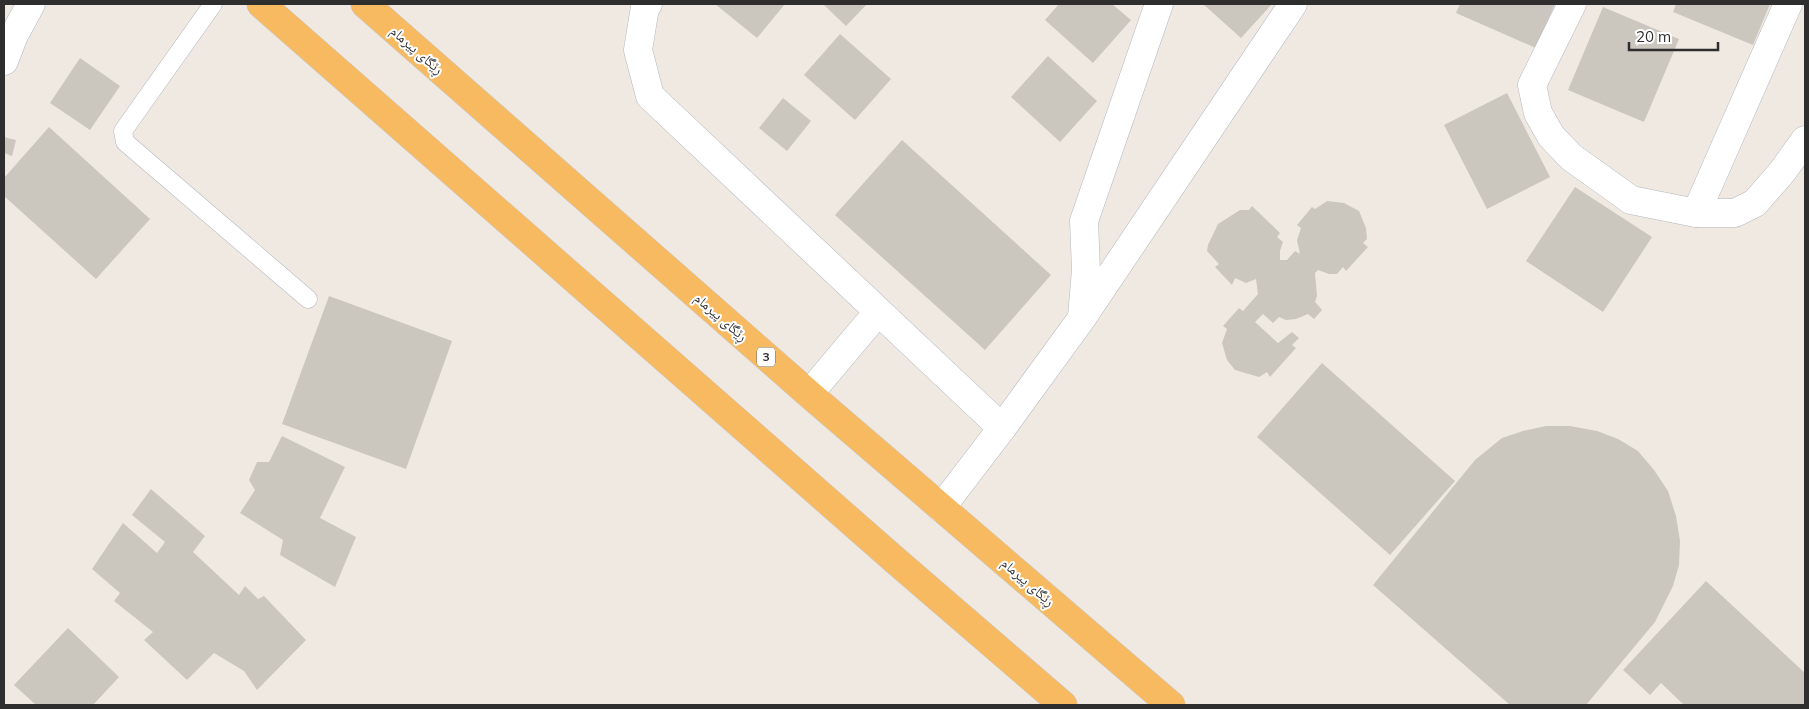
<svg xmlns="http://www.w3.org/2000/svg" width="1809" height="709" font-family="Mulish,'Noto Naskh Arabic',sans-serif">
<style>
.building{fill:#cbc7bf}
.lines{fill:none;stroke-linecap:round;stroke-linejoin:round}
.service-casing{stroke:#b4b7c1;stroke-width:19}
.minor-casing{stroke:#b4b7c1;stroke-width:29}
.trunk-casing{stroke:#c9c9c9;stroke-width:29}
.service{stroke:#fff;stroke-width:18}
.minor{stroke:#fff;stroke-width:28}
.trunk{stroke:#f8ba60;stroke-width:28}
.labels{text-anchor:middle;stroke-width:4;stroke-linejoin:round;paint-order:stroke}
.shield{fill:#fff;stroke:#6d6d6d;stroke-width:1}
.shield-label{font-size:12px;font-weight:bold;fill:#2e2e2e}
.street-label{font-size:14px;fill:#2e2e2e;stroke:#fff}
</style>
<rect width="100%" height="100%" fill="#efe9e1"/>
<g class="building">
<path d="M 715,4 L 785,4 L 757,38 Z"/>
<path d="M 823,4 L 867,4 L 846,26 Z"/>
<path d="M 1059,4 L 1112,4 L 1131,20 L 1093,63 L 1045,20 Z"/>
<path d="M 1203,4 L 1272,4 L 1241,38 Z"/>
<path d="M 1460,4 L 1555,4 L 1536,48 L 1456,13 Z"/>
<path d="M 1676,4 L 1770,4 L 1753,45 L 1673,12 Z"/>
<path d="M 1603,7 L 1679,39 L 1644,122 L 1568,90 Z"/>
<path d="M 840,34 L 891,79 L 855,120 L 804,75 Z"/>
<path d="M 1048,56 L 1097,101 L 1060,142 L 1011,97 Z"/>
<path d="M 80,58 L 120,86 L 90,130 L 50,103 Z"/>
<path d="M 1507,93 L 1550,177 L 1487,209 L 1444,125 Z"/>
<path d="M 783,98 L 811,121 L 787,151 L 759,128 Z"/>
<path d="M 49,127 L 150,219 L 96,279 L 4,196 L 4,178 Z"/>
<path d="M 4,137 L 16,140 L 12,156 L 4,153 Z"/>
<path d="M 902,140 L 1051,275 L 985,350 L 835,215 Z"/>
<path d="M 1575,187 L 1652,237 L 1603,312 L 1526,261 Z"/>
<path d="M 1327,201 L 1344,203 L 1359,211 L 1366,228 L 1367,239 L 1363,243 L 1368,247 L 1346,271 L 1343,267 L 1337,274 L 1329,274 L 1318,270 L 1315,273 L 1317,296 L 1315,302 L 1322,310 L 1314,319 L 1308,314 L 1296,319 L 1286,320 L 1279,317 L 1273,323 L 1263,314 L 1255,322 L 1278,343 L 1292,332 L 1299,338 L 1292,345 L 1296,348 L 1270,377 L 1267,372 L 1259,377 L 1235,370 L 1227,360 L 1222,343 L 1227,329 L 1223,326 L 1239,308 L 1243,311 L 1258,294 L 1256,279 L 1246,283 L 1235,278 L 1232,285 L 1215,267 L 1219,264 L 1207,251 L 1208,245 L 1218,224 L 1240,210 L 1249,210 L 1252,206 L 1280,233 L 1277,237 L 1283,242 L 1280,251 L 1280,260 L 1287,260 L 1295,251 L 1300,254 L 1297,240 L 1301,228 L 1297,225 L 1312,207 L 1315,209 Z"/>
<path d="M 329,296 L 452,341 L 406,469 L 282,424 Z"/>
<path d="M 1322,363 L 1455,481 L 1390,555 L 1257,437 Z"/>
<path d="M 1546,426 L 1570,426 L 1597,431 L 1618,439 L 1638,451 L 1654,470 L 1668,491 L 1676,516 L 1680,541 L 1679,565 L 1673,586 L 1655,622 L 1586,705 L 1510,705 L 1373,585 L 1475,460 L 1502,438 L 1523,431 Z"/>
<path d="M 282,436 L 345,467 L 320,518 L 356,537 L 335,587 L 280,555 L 283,540 L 240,513 L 255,490 L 249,480 L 257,462 L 269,462 Z"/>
<path d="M 151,489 L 205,536 L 193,552 L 239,595 L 245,586 L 258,599 L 264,596 L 306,640 L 257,690 L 244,671 L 214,653 L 187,680 L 144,640 L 153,632 L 114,601 L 120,593 L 92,569 L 123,523 L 157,553 L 165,542 L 132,515 Z"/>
<path d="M 1706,581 L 1805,673 L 1805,705 L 1684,705 L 1661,683 L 1650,695 L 1623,670 Z"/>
<path d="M 68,628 L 119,677 L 93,705 L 36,705 L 14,685 Z"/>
</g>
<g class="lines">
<defs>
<path id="service" d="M 213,4 L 123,131 L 125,142 L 308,299"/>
<g id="minor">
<path d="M 648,4 L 645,7 L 638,50 L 650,96 L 1002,428"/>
<path d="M 1572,4 L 1532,85 L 1538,113 L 1551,136 L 1571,157 L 1631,200 L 1696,213 L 1735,213 L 1755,203 L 1782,172 L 1805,140"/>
<path d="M 4,61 L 14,35 L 31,4"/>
<path d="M 1696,213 L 1788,4"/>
<path d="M 1082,317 L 1086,270 L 1084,221 L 1159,4"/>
<path d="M 809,394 L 878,312"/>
<path d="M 941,508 L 1002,428 L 1082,318 L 1293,4"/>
</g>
<g id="trunk">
<path d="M 261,4 L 896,561 L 1063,705"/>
<path d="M 365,4 L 809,394 L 1171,705"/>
</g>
</defs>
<use href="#service" class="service-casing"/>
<use href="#minor" class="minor-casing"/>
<use href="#trunk" class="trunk-casing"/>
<use href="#service" class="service"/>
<use href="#minor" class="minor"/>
<use href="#trunk" class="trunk"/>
</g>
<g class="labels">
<rect class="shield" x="757" y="347.5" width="18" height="19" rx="4"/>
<g class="shield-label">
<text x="766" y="361">3</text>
</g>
<g class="street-label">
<text transform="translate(417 50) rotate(41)" y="5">ڕێگای پیرمام</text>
<text transform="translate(721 317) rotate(41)" y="5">ڕێگای پیرمام</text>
<text transform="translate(1028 582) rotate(41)" y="5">ڕێگای پیرمام</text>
</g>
</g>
<rect width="1809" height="709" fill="none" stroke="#2e2e2e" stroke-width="10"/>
<path d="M1629 42v8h89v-8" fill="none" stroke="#2e2e2e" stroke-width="2.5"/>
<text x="1636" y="42" font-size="15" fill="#2e2e2e" stroke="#ffffff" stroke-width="4" paint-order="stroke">20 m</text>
</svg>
